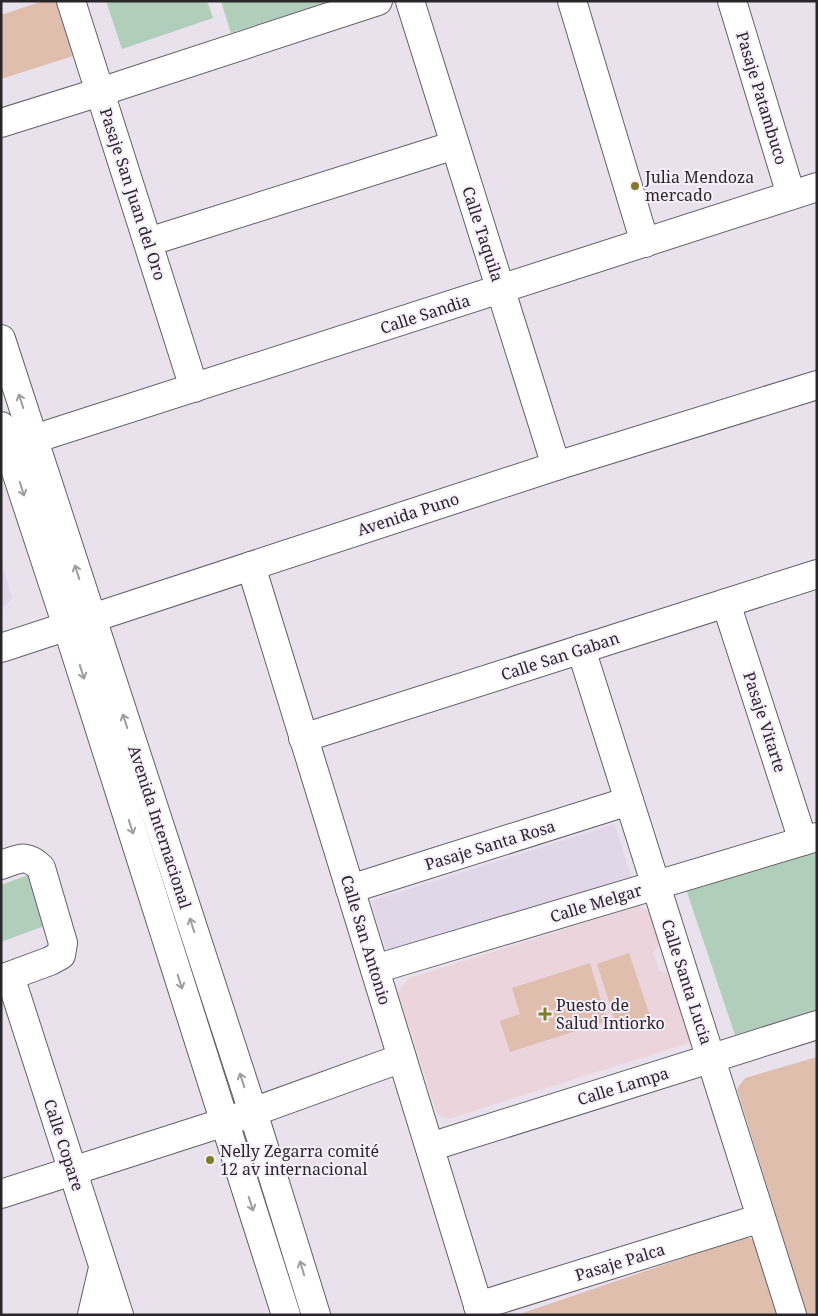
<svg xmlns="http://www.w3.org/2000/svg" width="818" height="1316" font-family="'Noto Serif',serif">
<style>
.built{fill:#e2d7e9}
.medical{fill:#ecd4dd}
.green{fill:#b1cebb}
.building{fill:#dfbeae}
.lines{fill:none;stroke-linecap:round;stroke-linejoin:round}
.street-casing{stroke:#645f68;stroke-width:30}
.secondary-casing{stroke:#645f68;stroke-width:30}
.street{stroke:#fff;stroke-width:28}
.secondary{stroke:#fff;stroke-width:28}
.oneway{stroke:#9f9d9f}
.poi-dot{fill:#807d24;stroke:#f6effb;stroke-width:2}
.labels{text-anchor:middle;stroke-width:4;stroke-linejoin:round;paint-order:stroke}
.street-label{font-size:16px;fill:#29262a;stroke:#f6effb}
.poi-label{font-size:16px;fill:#29262a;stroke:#f6effb;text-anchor:start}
</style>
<rect width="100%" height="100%" fill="#e9e2ed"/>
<g class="built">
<path d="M 1,560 L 12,598 L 1,610 Z"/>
<path d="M 615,824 L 631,877 L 387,954 L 371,901 Z"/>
</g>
<path class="medical" d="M 639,906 L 653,913 L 661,944 L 653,953 L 660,971 L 673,975 L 692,1035 L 689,1043 L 448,1119 L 437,1114 L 398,992 L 409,978 Z"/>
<g class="green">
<path d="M 106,1 L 207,1 L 213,18 L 122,49 Z"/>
<path d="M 221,1 L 335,1 L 231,33 Z"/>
<path d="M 817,849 L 817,1010 L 735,1035 L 686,889 Z"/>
<path d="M 28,875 L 47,925 L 1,942 L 1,885 Z"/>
</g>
<g class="building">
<path d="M 43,1 L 58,1 L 73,56 L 1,79 L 1,15 Z"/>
<path d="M 629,953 L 651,1019 L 618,1030 L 597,964 Z"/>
<path d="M 590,963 L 607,1021 L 510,1052 L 500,1021 L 520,1014 L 512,988 Z"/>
<path d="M 817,1057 L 817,1315 L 807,1315 L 737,1089 L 745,1078 Z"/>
<path d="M 745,1237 L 755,1240 L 778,1315 L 517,1315 Z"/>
</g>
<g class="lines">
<defs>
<g id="street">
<path d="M 71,1 L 194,388"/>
<path d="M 410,1 L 556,466"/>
<path d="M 572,1 L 645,243"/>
<path d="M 732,1 L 791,195"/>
<path d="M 1,123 L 100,92 L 378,1"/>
<path d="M 148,242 L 455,145"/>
<path d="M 34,439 L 817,187"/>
<path d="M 251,566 L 481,1315"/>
<path d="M 726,603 L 803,841"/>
<path d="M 581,649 L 792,1315"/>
<path d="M 303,738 L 817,574"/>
<path d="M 1,865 C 19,859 26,853 41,868 L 63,943 L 61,955 L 50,961 L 1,979"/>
<path d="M 350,889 L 629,801"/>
<path d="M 375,969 L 817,837"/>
<path d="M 10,976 L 119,1315"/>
<path d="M 430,1147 L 817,1025"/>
<path d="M 1,1194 L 225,1122 L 402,1058"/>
<path d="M 478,1306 L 761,1218"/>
<path d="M 92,1315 L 103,1268"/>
</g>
<g id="secondary">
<path d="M 1,339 L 253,1112 L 316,1315"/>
<path d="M 1,426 L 67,626 L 286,1315"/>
<path d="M 1,648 L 556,466 L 817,385"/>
</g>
</defs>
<use href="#street" class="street-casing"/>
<use href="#secondary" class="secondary-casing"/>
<use href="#street" class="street"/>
<use href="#secondary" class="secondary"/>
</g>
<defs><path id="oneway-shaft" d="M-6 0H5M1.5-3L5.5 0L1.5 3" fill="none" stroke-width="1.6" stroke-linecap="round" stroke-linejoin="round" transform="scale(1.25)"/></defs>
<g class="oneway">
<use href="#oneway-shaft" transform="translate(21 401) rotate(-108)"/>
<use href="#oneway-shaft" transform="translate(22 489) rotate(72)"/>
<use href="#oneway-shaft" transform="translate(77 572) rotate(-108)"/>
<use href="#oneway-shaft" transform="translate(82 672) rotate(72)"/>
<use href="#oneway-shaft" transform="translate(125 721) rotate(-108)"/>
<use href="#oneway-shaft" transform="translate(131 827) rotate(72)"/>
<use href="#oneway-shaft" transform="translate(192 925) rotate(-108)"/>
<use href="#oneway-shaft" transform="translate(180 982) rotate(72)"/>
<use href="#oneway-shaft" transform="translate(242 1080) rotate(-108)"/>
<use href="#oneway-shaft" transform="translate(251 1204) rotate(72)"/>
<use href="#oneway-shaft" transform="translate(302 1268) rotate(-107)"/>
</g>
<g class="poi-dot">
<circle cx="635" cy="186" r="5"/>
<path d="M542.5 1006.5h5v5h5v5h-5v5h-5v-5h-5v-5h5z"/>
<circle cx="210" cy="1160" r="5"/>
</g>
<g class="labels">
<g class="street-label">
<text transform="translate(762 98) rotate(73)" y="6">Pasaje Patambuco</text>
<text transform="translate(133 194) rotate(72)" y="6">Pasaje San Juan del Oro</text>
<text transform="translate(483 234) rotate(72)" y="6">Calle Taquila</text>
<text transform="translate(425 314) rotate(-18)" y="6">Calle Sandia</text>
<text transform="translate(408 514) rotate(-18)" y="6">Avenida Puno</text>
<text transform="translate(560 656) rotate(-18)" y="6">Calle San Gaban</text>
<text transform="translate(765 722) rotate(72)" y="6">Pasaje Vitarte</text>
<text transform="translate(160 827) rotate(72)" y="6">Avenida Internacional</text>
<text transform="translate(490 845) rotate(-17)" y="6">Pasaje Santa Rosa</text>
<text transform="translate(596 903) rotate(-17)" y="6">Calle Melgar</text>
<text transform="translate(366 940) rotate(73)" y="6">Calle San Antonio</text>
<text transform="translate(687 982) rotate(72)" y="6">Calle Santa Lucia</text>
<text transform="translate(623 1086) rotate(-17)" y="6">Calle Lampa</text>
<text transform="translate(64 1145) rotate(72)" y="6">Calle Copare</text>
<text transform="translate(620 1262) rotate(-17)" y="6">Pasaje Palca</text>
</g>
<g class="poi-label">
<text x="645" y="183">Julia Mendoza<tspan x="645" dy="18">mercado</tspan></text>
<text x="556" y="1011">Puesto de<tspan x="556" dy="18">Salud Intiorko</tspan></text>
<text x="220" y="1157">Nelly Zegarra comité<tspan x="220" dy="18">12 av internacional</tspan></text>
</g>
</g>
<rect width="818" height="1316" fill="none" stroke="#29262a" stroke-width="5"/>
</svg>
